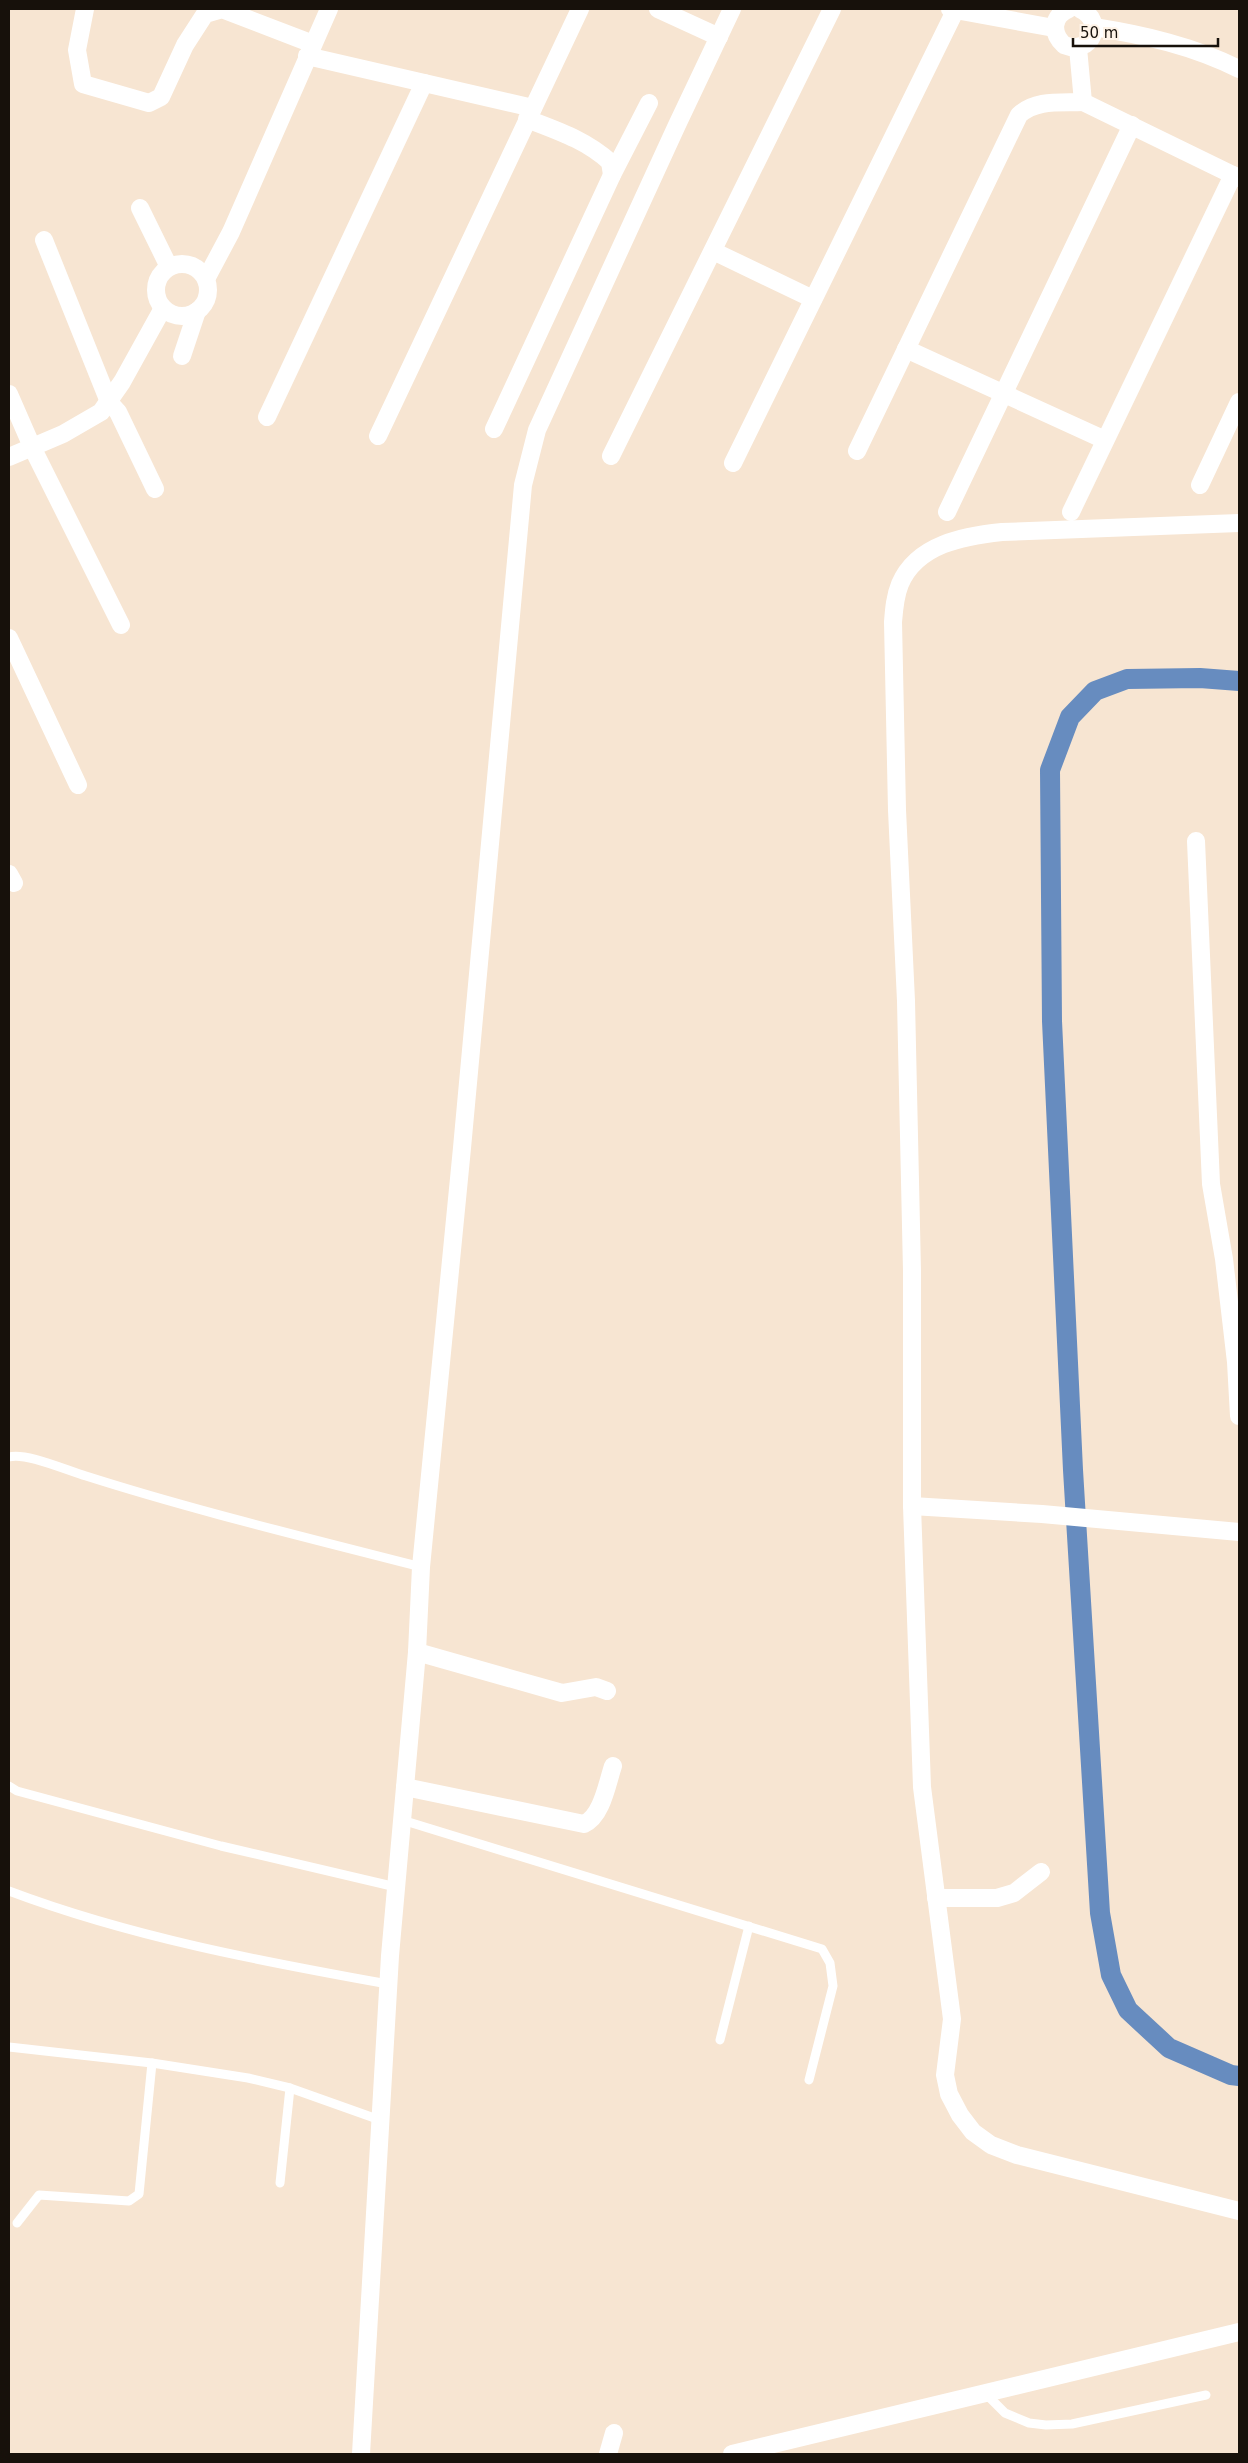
<svg xmlns="http://www.w3.org/2000/svg" width="1248" height="2463" font-family="'DejaVu Sans',sans-serif">
<style>
.lines{fill:none;stroke-linecap:round;stroke-linejoin:round}
.canal{stroke:#678cbf;stroke-width:20}
.lane{stroke:#fff;stroke-width:9}
.street{stroke:#fff;stroke-width:18}
</style>
<rect width="100%" height="100%" fill="#f7e5d2"/>
<g class="lines">
<path class="canal" d="M 1239,681 L 1200,678 L 1127,679 L 1095,691 L 1070,717 L 1050,770 L 1052,1021 L 1073,1470 L 1100,1913 L 1111,1975 L 1128,2010 L 1169,2048 L 1231,2075 L 1239,2076"/>
<g class="lane">
<path d="M 9,1457 C 26,1452 68,1471 86,1476 C 196,1511 309,1538 421,1567"/>
<path d="M 9,1786 L 17,1791 L 221,1846 L 396,1887"/>
<path d="M 402,1820 L 822,1949 L 830,1963 L 833,1986 L 809,2080"/>
<path d="M 9,1891 C 131,1937 260,1961 388,1984"/>
<path d="M 720,2040 L 749,1926"/>
<path d="M 9,2047 L 152,2063 L 248,2078 L 290,2088 L 380,2120"/>
<path d="M 280,2183 L 290,2088"/>
<path d="M 17,2223 L 39,2195 L 129,2201 L 139,2194 L 152,2063"/>
<path d="M 985,2393 L 1005,2413 L 1029,2423 L 1046,2425 L 1072,2424 L 1206,2395"/>
</g>
<g class="street">
<path d="M 85,9 L 77,50 L 83,84 L 149,103 L 161,97 L 185,45 L 205,14 L 222,9 L 313,44"/>
<path d="M 658,9 L 719,37"/>
<path d="M 950,9 L 1054,28"/>
<path d="M 1069,9 C 1052,16 1051,33 1064,45 C 1092,56 1106,21 1080,9"/>
<path d="M 1094,27 C 1144,35 1193,46 1239,69"/>
<path d="M 1078,48 L 1083,102 L 1239,178"/>
<path d="M 307,56 L 533,108"/>
<path d="M 527,119 C 558,131 586,140 610,162 L 612,175"/>
<path d="M 140,208 L 169,267"/>
<path d="M 44,240 L 109,402 L 118,412 L 155,489"/>
<path d="M 713,251 L 813,299"/>
<circle cx="182" cy="290" r="26"/>
<path d="M 206,279 L 231,232 L 329,9"/>
<path d="M 906,349 L 1105,440"/>
<path d="M 182,356 L 197,311"/>
<path d="M 9,394 L 33,449 L 121,625"/>
<path d="M 267,417 L 424,83"/>
<path d="M 494,429 L 612,175 L 649,103"/>
<path d="M 378,436 L 580,9"/>
<path d="M 857,451 L 1019,115 C 1036,99 1061,103 1083,102"/>
<path d="M 611,456 L 832,9"/>
<path d="M 9,457 L 63,434 L 101,412 L 122,382 L 163,308"/>
<path d="M 733,463 L 956,9"/>
<path d="M 1200,485 L 1239,402"/>
<path d="M 947,512 L 1132,125"/>
<path d="M 1071,512 L 1233,175"/>
<path d="M 1239,523 L 1002,532 C 964,536 917,544 900,584 C 895,596 894,609 893,622 L 897,810 L 906,1001 L 912,1271 L 912,1506 L 922,1787 L 952,2019 L 945,2075 L 949,2094 L 960,2115 L 973,2132 L 991,2145 L 1017,2155 L 1239,2211"/>
<path d="M 9,638 L 78,785"/>
<path d="M 1196,841 L 1211,1184 L 1224,1259 L 1236,1362 L 1239,1416"/>
<path d="M 9,874 L 14,883"/>
<path d="M 912,1506 L 1042,1514 L 1239,1532"/>
<path d="M 417,1652 L 562,1693 L 596,1687 L 607,1691"/>
<path d="M 405,1787 L 584,1824 C 602,1816 607,1784 613,1766"/>
<path d="M 936,1898 L 997,1898 L 1014,1893 L 1041,1872"/>
<path d="M 361,2454 L 390,1956 L 417,1652 L 421,1567 L 462,1148 L 523,485 L 537,430 L 677,125 L 732,9"/>
<path d="M 608,2454 L 614,2433"/>
<path d="M 732,2454 L 1239,2332"/>
</g>
</g>
<rect width="1248" height="2463" fill="none" stroke="#17110b" stroke-width="20"/>
<path d="M1073 38v8h145v-8" fill="none" stroke="#17110b" stroke-width="2.5"/>
<text x="1080" y="38" font-size="15" fill="#17110b" stroke="#fff4e8" stroke-width="4" paint-order="stroke">50 m</text>
</svg>
